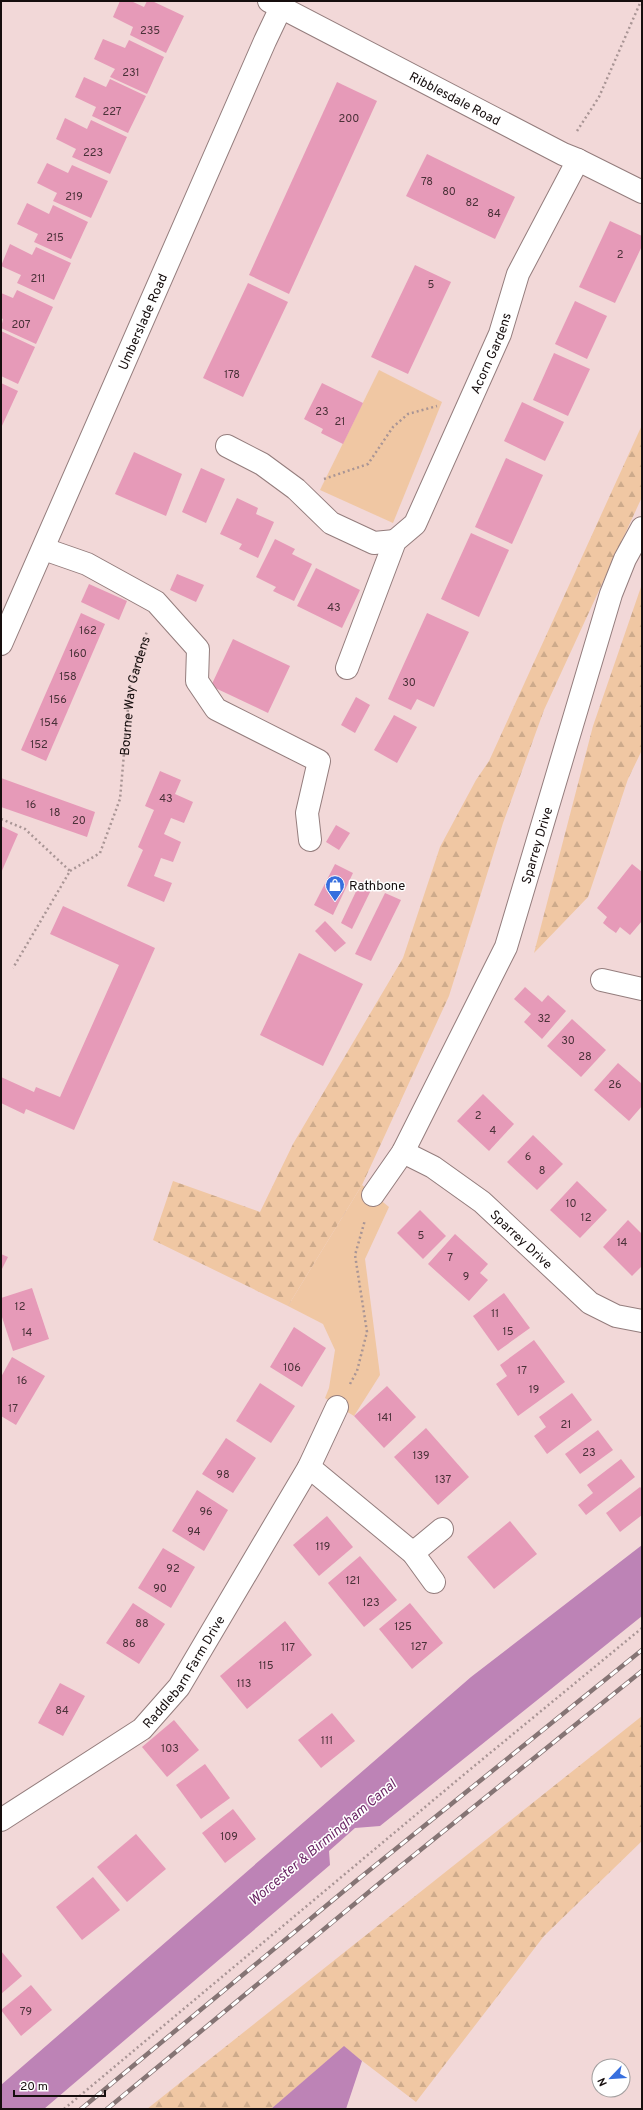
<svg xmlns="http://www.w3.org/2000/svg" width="643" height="2110" font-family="Overpass,sans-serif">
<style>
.grass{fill:#f0c7a3}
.forest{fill:url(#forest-firs)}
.water{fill:#bd83b6}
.building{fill:#e69ab8}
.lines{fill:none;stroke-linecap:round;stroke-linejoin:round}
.minor-casing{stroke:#947d7d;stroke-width:24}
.path{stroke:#a99595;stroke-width:2.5;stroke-dasharray:2 3;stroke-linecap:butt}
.minor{stroke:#fff;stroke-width:22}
.rail-casing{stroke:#857474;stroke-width:4.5}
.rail{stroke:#fff;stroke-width:3;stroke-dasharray:9;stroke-linecap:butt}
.labels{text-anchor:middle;stroke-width:3;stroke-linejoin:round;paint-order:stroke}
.number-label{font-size:11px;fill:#4a3138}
.street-label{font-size:13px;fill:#160e0e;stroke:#fff}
.poi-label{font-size:13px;fill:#160e0e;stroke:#fff;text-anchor:start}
.water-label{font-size:14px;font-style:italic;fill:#6c2766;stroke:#fff}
</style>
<defs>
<pattern id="forest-firs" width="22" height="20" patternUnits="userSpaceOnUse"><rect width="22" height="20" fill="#f0c7a3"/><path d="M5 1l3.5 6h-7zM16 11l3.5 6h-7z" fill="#cdaa8b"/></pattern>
</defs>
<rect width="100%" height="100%" fill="#f2d8d8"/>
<g class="grass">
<path d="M 379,370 L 442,402 L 393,523 L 320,490 Z"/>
<path d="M 362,1185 L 389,1207 L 365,1259 L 380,1375 L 354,1416 L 325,1398 L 329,1388 L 335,1350 L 323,1324 L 288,1306 Z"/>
</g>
<g class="forest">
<path d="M 642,425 L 642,497 L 544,710 L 503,823 L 449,996 L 362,1185 L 288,1306 L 153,1240 L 173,1181 L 260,1212 L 293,1144 L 403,958 L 440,847 L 476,780 L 489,761 Z"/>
<path d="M 642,584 L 642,750 L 628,779 L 588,897 L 534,953 L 593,726 Z"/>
<path d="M 642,1716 L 642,1841 L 544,1936 L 416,2102 L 344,2047 L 271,2109 L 147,2109 Z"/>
</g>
<g class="water">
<path d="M 642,1545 L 642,1616 L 380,1826 L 355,1828 L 329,1851 L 330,1865 L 44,2109 L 1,2109 L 1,2085 L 471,1677 Z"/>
<path d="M 344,2046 L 362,2061 L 346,2109 L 271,2109 Z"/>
</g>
<g class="building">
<path d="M 120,1 L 131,1 L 144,7 L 147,1 L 152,1 L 184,16 L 166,53 L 130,35 L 133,27 L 113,17 Z"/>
<path d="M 103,39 L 125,48 L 129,40 L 164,57 L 147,94 L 110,77 L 115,69 L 94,59 Z"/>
<path d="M 84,77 L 106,87 L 110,79 L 146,96 L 128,133 L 92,116 L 96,107 L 75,97 Z"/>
<path d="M 337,82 L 377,101 L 289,294 L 249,275 Z"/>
<path d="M 65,118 L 87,129 L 91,120 L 127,137 L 110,174 L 72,157 L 76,149 L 56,139 Z"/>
<path d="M 427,154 L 515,197 L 495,239 L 406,196 Z"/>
<path d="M 47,163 L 68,173 L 72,165 L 108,181 L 91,218 L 53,201 L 57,193 L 37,183 Z"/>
<path d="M 27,203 L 49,214 L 53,205 L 88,222 L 71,259 L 34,242 L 38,234 L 17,224 Z"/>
<path d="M 610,221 L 642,236 L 642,246 L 615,303 L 579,287 Z"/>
<path d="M 10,244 L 32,255 L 36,247 L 71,263 L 54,300 L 17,283 L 21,275 L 1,266 Z"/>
<path d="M 415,265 L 451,282 L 408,374 L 371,357 Z"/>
<path d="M 248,283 L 288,302 L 243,397 L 203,378 Z"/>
<path d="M 17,290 L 53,307 L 36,344 L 1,328 L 3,319 L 1,318 L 1,293 L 13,298 Z"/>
<path d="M 575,301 L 607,316 L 587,359 L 555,344 Z"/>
<path d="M 1,331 L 35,347 L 18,384 L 1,376 Z"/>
<path d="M 554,353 L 590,369 L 568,416 L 533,400 Z"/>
<path d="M 1,383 L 18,391 L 1,428 Z"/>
<path d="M 322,383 L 363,403 L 343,444 L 321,433 L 323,429 L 304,419 Z"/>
<path d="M 522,402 L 564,422 L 545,461 L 504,441 Z"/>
<path d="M 134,452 L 182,474 L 166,516 L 115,494 Z"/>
<path d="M 506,458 L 543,475 L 512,544 L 475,527 Z"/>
<path d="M 201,468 L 225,479 L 206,523 L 182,512 Z"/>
<path d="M 237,498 L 258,508 L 256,514 L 274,522 L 258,558 L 239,549 L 242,544 L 220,534 Z"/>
<path d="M 471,533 L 509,550 L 479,617 L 441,599 Z"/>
<path d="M 275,539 L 295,549 L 292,554 L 312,564 L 294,601 L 273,591 L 276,587 L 256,577 Z"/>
<path d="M 316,568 L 360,590 L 342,628 L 297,606 Z"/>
<path d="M 177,574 L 204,585 L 196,602 L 170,590 Z"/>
<path d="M 89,584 L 127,601 L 119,620 L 81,602 Z"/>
<path d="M 81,613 L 105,624 L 46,761 L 21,750 Z"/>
<path d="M 427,613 L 469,632 L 434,707 L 417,699 L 411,710 L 388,699 Z"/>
<path d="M 233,639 L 290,666 L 268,713 L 211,686 Z"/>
<path d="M 356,697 L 370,705 L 355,733 L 341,725 Z"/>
<path d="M 394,715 L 417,727 L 397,763 L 374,750 Z"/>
<path d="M 160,771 L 181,780 L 175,794 L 193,802 L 184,823 L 171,818 L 164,834 L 181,842 L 173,862 L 161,858 L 154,876 L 172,883 L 164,902 L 127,886 L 143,850 L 138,847 L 154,810 L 145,806 Z"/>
<path d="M 1,778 L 95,812 L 87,837 L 1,807 Z"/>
<path d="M 336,825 L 350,833 L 339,850 L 326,842 Z"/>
<path d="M 1,826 L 18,834 L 1,873 Z"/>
<path d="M 335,864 L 353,873 L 333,915 L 314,905 Z"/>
<path d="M 632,864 L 642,872 L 642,921 L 630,935 L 620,927 L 616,933 L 609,928 L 603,923 L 607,917 L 597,908 Z"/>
<path d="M 361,881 L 373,886 L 352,929 L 341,923 Z"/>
<path d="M 385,893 L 401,900 L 371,961 L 355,954 Z"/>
<path d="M 63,906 L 155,948 L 74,1130 L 26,1109 L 24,1114 L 1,1103 L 1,1077 L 34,1092 L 36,1087 L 60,1097 L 119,965 L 50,934 Z"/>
<path d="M 325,921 L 346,943 L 335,952 L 315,931 Z"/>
<path d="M 299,953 L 363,984 L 323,1066 L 260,1035 Z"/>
<path d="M 525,987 L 542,1002 L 548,995 L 566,1011 L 542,1039 L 524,1022 L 531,1014 L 514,999 Z"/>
<path d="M 572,1019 L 606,1050 L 581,1077 L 547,1046 Z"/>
<path d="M 618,1063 L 642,1084 L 642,1106 L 629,1121 L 594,1090 Z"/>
<path d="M 483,1094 L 514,1124 L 489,1151 L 457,1121 Z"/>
<path d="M 533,1135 L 563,1164 L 537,1190 L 507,1162 Z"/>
<path d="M 577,1181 L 607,1210 L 580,1238 L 550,1210 Z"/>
<path d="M 420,1210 L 446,1236 L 423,1259 L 397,1233 Z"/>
<path d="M 628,1220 L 642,1234 L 642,1266 L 632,1276 L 603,1247 Z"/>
<path d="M 455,1234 L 488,1264 L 480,1273 L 488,1280 L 469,1301 L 428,1264 Z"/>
<path d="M 1,1254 L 8,1257 L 1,1271 Z"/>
<path d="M 32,1288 L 49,1339 L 13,1351 L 1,1314 L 1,1298 Z"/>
<path d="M 504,1293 L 530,1328 L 498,1351 L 473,1316 Z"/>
<path d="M 294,1327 L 326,1348 L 302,1387 L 270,1367 Z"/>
<path d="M 534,1340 L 565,1382 L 518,1416 L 496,1384 L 507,1376 L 500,1365 Z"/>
<path d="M 12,1357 L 45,1376 L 16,1425 L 1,1416 L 1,1377 Z"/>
<path d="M 260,1383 L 295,1406 L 271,1443 L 236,1421 Z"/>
<path d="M 387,1386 L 416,1417 L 384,1448 L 354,1416 Z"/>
<path d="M 572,1393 L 592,1420 L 547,1454 L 534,1436 L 546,1427 L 539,1417 Z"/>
<path d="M 426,1428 L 469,1477 L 438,1505 L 394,1457 Z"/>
<path d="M 598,1430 L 613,1450 L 580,1474 L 565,1454 Z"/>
<path d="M 226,1438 L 256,1458 L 233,1493 L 202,1474 Z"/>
<path d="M 621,1459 L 635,1477 L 586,1515 L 578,1505 L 593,1493 L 587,1485 Z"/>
<path d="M 640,1487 L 642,1489 L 642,1515 L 620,1532 L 606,1513 Z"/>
<path d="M 197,1490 L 228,1510 L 204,1551 L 172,1531 Z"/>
<path d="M 327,1516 L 353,1547 L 319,1576 L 293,1545 Z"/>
<path d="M 510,1521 L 537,1554 L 494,1589 L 467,1557 Z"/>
<path d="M 163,1548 L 195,1567 L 171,1608 L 138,1588 Z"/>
<path d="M 360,1556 L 397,1600 L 364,1627 L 328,1583 Z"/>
<path d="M 133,1603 L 165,1624 L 139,1664 L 106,1643 Z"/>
<path d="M 410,1603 L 443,1643 L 412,1669 L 379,1629 Z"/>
<path d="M 285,1621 L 312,1655 L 247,1709 L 220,1676 Z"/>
<path d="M 60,1683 L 85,1696 L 63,1736 L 38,1723 Z"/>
<path d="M 332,1713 L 355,1741 L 321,1768 L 298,1740 Z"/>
<path d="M 174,1720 L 199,1750 L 167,1777 L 142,1747 Z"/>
<path d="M 205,1764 L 230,1798 L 201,1819 L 176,1785 Z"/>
<path d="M 233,1809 L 256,1839 L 225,1863 L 202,1833 Z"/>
<path d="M 136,1834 L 166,1869 L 127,1902 L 97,1867 Z"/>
<path d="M 93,1877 L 120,1910 L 82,1940 L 56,1907 Z"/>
<path d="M 1,1951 L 22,1976 L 1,1994 Z"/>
<path d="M 31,1985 L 52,2010 L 21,2036 L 1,2010 Z"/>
</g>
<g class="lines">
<defs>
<g id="minor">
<path id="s2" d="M 269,1 L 563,154 L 578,160 L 642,192"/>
<path d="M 227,446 L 262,464 L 296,489 L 331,523 L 374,543 L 395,541"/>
<path d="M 44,549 L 87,564 L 156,602 L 198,649 L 197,681 L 216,709 L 319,761 L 307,813 L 310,840"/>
<path id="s3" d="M 1,644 L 265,41 L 284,1"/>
<path id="s4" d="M 347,668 L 395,541 L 415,524 L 500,334 L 518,274 L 578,160"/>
<path d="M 602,980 L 642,989"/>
<path id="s5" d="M 403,1152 L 433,1167 L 482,1202 L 590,1303 L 616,1316 L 642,1321"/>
<path id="s6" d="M 373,1195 L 403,1152 L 506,947 L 611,594 L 625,559 L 642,528"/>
<path d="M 309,1467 L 413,1553 L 434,1582"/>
<path d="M 413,1553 L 442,1529"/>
<path id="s7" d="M 1,1820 L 142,1729 L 179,1687 L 309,1467 L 337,1407"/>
</g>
</defs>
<use href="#minor" class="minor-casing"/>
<g class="path">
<path d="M 577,131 L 599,97 L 641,1"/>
<path d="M 324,479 L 368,464 L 393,427 L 408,414 L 437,406"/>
<path d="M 1,819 L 25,829 L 70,871 L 13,968"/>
<path id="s1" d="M 70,871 L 100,853 L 120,799 L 130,686 L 147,631"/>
<path d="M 350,1384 L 357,1371 L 367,1332 L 355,1255 L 365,1220"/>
<path d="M 64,2109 L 467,1772 L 642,1628"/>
</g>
<use href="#minor" class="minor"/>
<defs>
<g id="rail">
<path d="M 81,2109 L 356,1881 L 642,1650"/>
<path d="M 107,2109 L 387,1877 L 642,1671"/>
</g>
</defs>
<use href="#rail" class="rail-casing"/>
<use href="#rail" class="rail"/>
</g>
<defs>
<symbol id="shop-pin" viewBox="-11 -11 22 30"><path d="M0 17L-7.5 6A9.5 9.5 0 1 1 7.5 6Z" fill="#376fde" stroke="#fff"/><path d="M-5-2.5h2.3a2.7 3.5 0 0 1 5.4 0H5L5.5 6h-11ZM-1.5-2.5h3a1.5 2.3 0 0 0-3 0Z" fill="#fff"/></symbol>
</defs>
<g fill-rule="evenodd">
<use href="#shop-pin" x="324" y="874" width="22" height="30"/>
</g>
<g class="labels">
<g class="number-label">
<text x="150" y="34">235</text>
<text x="131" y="76">231</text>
<text x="112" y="115">227</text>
<text x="349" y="122">200</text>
<text x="93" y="156">223</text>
<text x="427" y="185">78</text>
<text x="449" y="195">80</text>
<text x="74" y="200">219</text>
<text x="472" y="206">82</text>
<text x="494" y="217">84</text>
<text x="55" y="241">215</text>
<text x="620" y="258">2</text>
<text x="38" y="282">211</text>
<text x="431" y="288">5</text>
<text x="21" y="328">207</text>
<text x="232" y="378">178</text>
<text x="322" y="415">23</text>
<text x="340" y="425">21</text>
<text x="334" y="611">43</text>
<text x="88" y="634">162</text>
<text x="78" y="657">160</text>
<text x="68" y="680">158</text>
<text x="409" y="686">30</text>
<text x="58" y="703">156</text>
<text x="49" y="726">154</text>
<text x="39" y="748">152</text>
<text x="166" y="802">43</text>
<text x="31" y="808">16</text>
<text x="55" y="816">18</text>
<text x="79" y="824">20</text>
<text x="544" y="1022">32</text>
<text x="568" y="1044">30</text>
<text x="585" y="1060">28</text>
<text x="615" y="1088">26</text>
<text x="478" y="1119">2</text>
<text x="493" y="1134">4</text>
<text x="528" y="1160">6</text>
<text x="542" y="1174">8</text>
<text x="571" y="1207">10</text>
<text x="586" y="1221">12</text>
<text x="421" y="1239">5</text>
<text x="622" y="1246">14</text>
<text x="450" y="1261">7</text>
<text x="466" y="1280">9</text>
<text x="20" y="1310">12</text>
<text x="495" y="1317">11</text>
<text x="508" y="1335">15</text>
<text x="27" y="1336">14</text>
<text x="292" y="1371">106</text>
<text x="522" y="1374">17</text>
<text x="22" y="1384">16</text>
<text x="534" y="1393">19</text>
<text x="13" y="1412">17</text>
<text x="385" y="1421">141</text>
<text x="566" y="1428">21</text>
<text x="589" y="1456">23</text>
<text x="421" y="1459">139</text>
<text x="223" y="1478">98</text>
<text x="443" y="1483">137</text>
<text x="206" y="1515">96</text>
<text x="194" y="1535">94</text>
<text x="323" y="1550">119</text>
<text x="173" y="1572">92</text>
<text x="353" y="1584">121</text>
<text x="160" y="1592">90</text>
<text x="371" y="1606">123</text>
<text x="142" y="1627">88</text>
<text x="403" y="1630">125</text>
<text x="129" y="1647">86</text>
<text x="419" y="1650">127</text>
<text x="288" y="1651">117</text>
<text x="266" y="1669">115</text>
<text x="244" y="1687">113</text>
<text x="62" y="1714">84</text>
<text x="327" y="1744">111</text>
<text x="170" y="1752">103</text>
<text x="229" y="1840">109</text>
<text x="26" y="2015">79</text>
</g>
<g class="street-label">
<text dy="5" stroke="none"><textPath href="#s2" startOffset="210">Ribblesdale Road</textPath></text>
<text dy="5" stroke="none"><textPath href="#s3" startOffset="352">Umberslade Road</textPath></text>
<text dy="5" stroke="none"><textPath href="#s4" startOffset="349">Acorn Gardens</textPath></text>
<text dy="5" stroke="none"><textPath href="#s1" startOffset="197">Bourne Way Gardens</textPath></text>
<text dy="5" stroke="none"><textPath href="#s6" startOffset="388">Sparrey Drive</textPath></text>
<text dy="5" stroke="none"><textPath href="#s5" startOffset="148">Sparrey Drive</textPath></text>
<text dy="5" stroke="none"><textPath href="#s7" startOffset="239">Raddlebarn Farm Drive</textPath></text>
</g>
<g class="poi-label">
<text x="349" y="890">Rathbone</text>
</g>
<g class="water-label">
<text transform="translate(322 1842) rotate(-40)" y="5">Worcester &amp; Birmingham Canal</text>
</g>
</g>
<rect width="643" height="2110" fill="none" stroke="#160e0e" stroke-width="4"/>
<g transform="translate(611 2078) rotate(245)"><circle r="19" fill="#ffffff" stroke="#a29f9f"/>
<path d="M0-3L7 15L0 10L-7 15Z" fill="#376fde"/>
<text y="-6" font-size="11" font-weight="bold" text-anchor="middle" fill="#160e0e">N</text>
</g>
<path d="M14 2090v6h91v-6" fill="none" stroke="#160e0e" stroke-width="2"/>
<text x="20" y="2090" font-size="12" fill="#160e0e" stroke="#ffffff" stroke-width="3" paint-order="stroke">20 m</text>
</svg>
